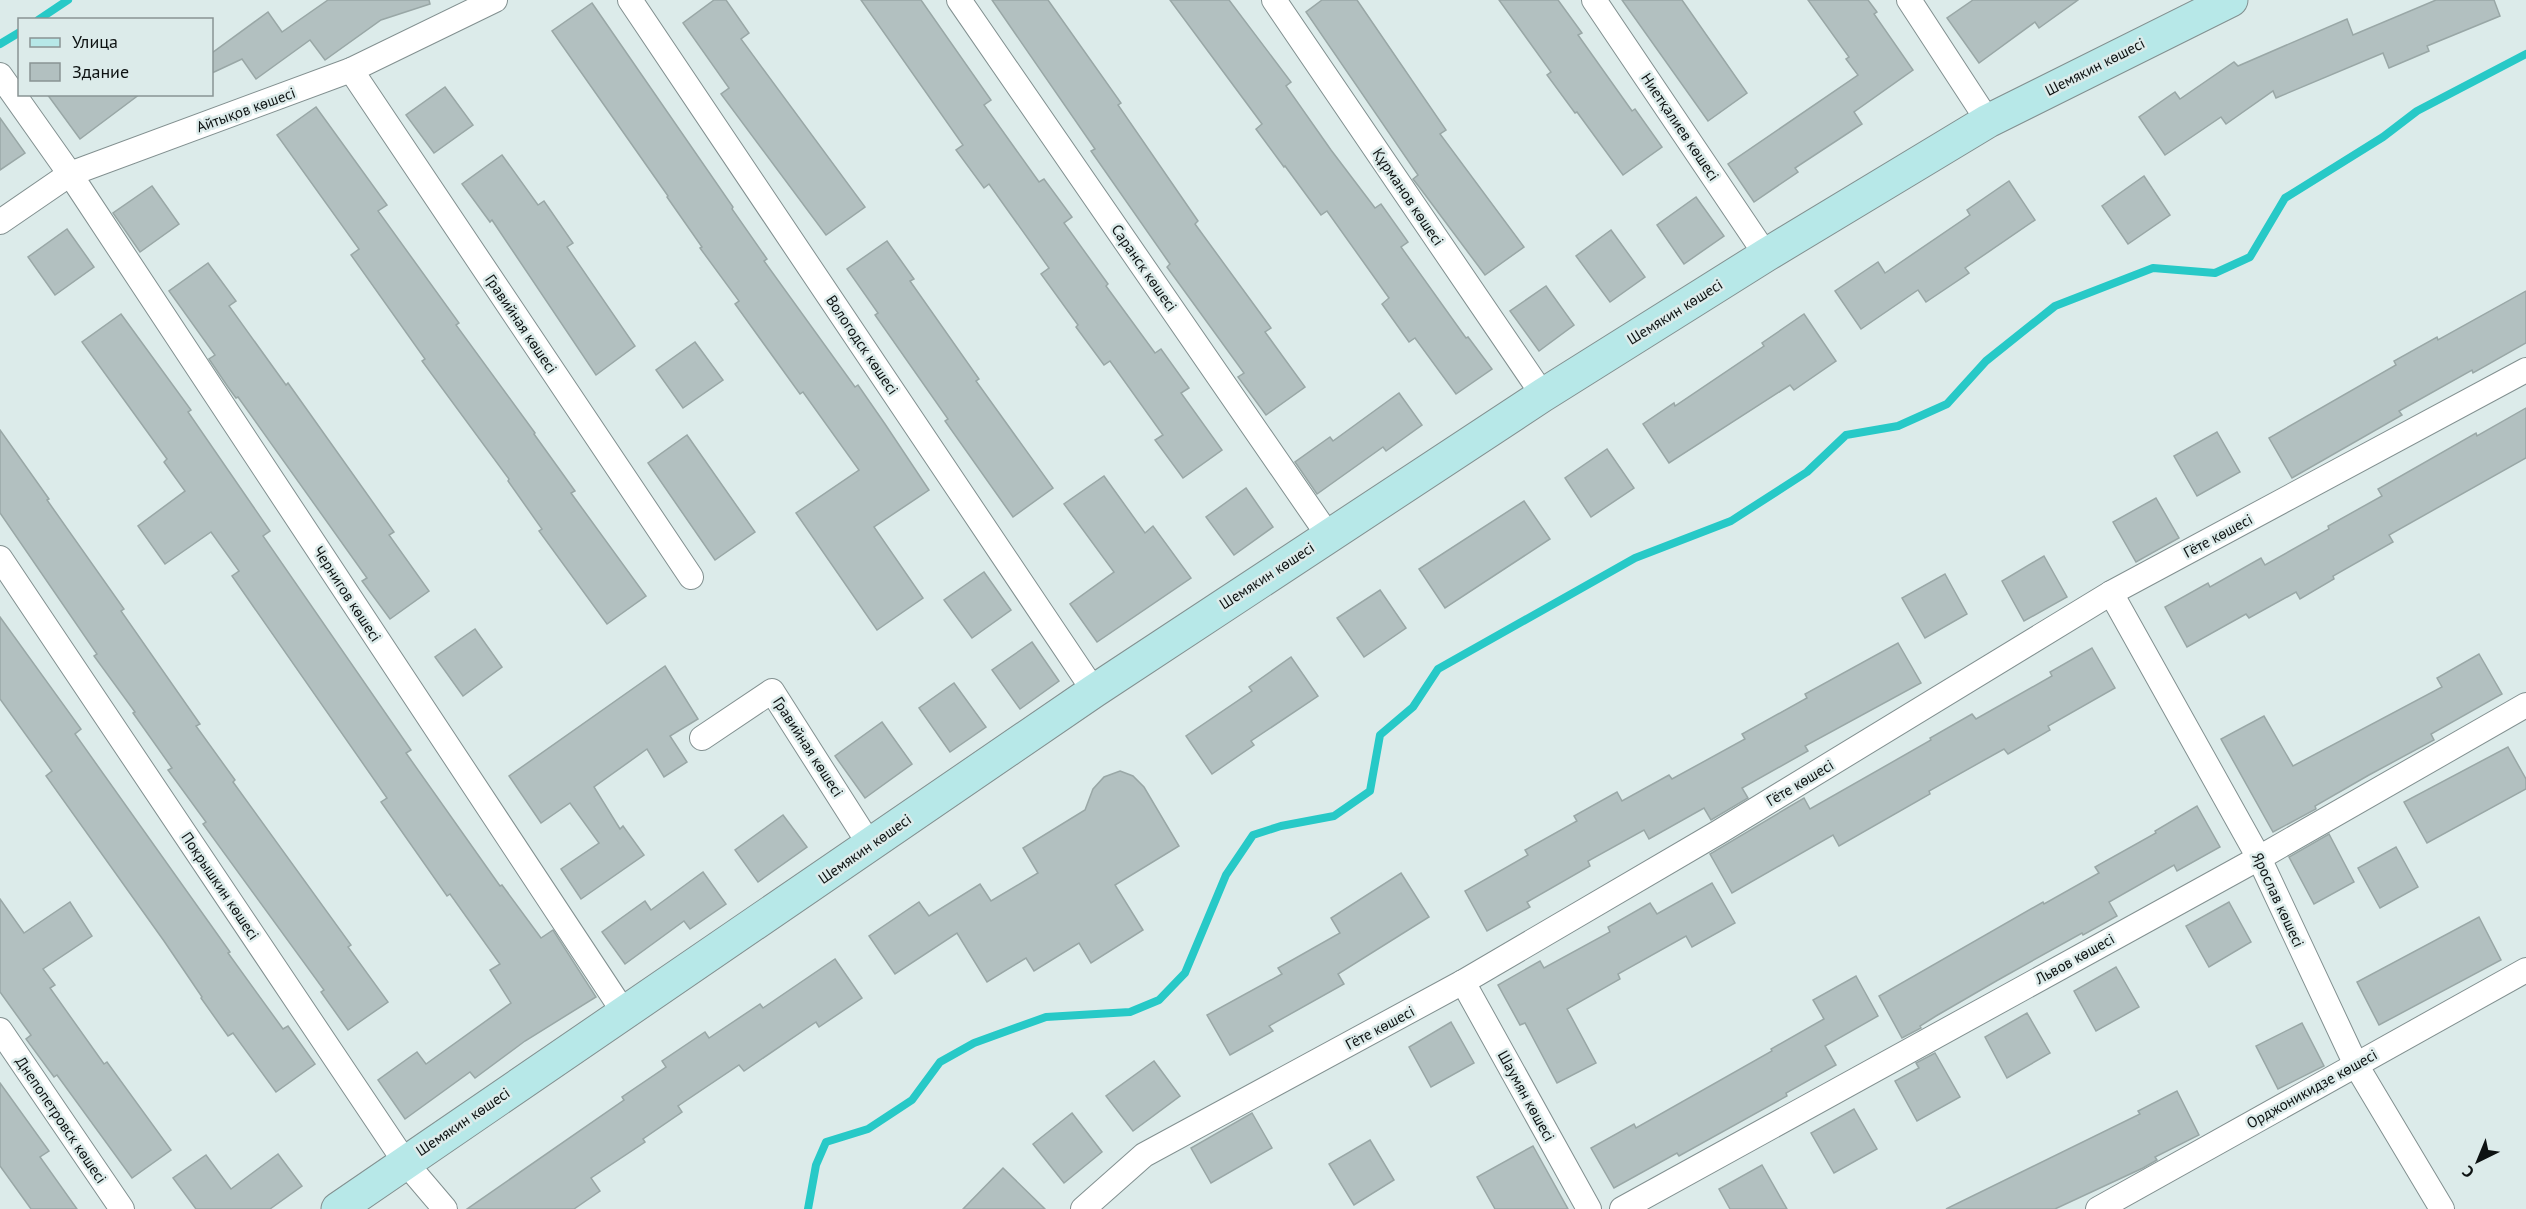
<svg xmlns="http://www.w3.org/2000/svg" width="2526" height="1209" font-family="'PT Sans',sans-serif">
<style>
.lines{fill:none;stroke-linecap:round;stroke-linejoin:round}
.stream{stroke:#27c9c7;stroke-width:8}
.building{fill:#b2c0c0;stroke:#99a7a6;stroke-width:1.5}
.minor-casing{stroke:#829090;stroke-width:26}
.secondary-casing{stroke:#829090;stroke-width:35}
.minor{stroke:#fff;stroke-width:24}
.secondary{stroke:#b7e8e8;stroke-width:33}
.labels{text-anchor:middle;stroke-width:5;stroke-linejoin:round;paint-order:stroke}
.street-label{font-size:15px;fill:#0d1212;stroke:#dcebea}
</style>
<rect width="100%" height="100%" fill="#dcebea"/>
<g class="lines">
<g class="stream">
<path d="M 38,20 L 68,0"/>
<path d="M 0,44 L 20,32"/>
<path d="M 808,1209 L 816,1165 L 826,1142 L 868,1129 L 912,1100 L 940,1062 L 974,1043 L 1046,1017 L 1130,1012 L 1159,1000 L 1185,973 L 1226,875 L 1253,835 L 1281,826 L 1334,816 L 1370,791 L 1380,735 L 1413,707 L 1438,669 L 1635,558 L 1731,521 L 1807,472 L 1846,435 L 1898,426 L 1947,404 L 1986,361 L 2055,306 L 2153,268 L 2215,273 L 2250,257 L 2285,198 L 2383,137 L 2417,111 L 2526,54"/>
</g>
</g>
<g class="building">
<path d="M 328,0 L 429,0 L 430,4 L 381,20 L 325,60 L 310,40 L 256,79 L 242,59 L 212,73 L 212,53 L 268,12 L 282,32 Z"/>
<path d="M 714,0 L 726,0 L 749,33 L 741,39 L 865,207 L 826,235 L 721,94 L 729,88 L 683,23 Z"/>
<path d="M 861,0 L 921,0 L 991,100 L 984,105 L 1039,182 L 1044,179 L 1072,217 L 1064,223 L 1108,284 L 1106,286 L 1155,353 L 1161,349 L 1189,388 L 1181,393 L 1222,450 L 1183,478 L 1155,440 L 1163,435 L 1110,361 L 1104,365 L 1076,327 L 1078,325 L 1041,274 L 1049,268 L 989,184 L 984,188 L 956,150 L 963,145 Z"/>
<path d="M 992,0 L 1048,0 L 1121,103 L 1118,105 L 1198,221 L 1195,224 L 1271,328 L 1265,332 L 1305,387 L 1266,415 L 1238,377 L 1244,373 L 1167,267 L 1170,264 L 1091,151 L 1095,149 Z"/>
<path d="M 1170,0 L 1229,0 L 1291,82 L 1286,86 L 1331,150 L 1375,208 L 1381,204 L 1408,242 L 1401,247 L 1466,338 L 1468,337 L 1492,369 L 1456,394 L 1415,338 L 1409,342 L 1382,304 L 1389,298 L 1327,211 L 1321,215 L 1285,166 L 1284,167 L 1256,129 L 1262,124 Z"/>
<path d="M 1322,0 L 1357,0 L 1446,130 L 1440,134 L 1524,247 L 1485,275 L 1420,188 L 1413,179 L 1418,175 L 1306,12 Z"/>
<path d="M 1499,0 L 1558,0 L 1582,33 L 1578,35 L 1632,111 L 1635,109 L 1662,147 L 1623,175 L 1577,112 L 1575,113 L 1547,75 L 1551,72 Z"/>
<path d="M 1622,0 L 1682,0 L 1747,93 L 1708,121 Z"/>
<path d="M 1808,0 L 1868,0 L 1877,12 L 1874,14 L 1913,70 L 1854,112 L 1862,124 L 1795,168 L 1798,172 L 1754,202 L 1728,164 L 1858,75 L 1846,59 L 1849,57 Z"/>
<path d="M 1973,0 L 2078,0 L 2039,28 L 2035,22 L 1979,63 L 1947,18 Z"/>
<path d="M 2436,0 L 2494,0 L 2500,16 L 2427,46 L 2429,51 L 2389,68 L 2383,53 L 2276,98 L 2273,91 L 2226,124 L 2221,117 L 2165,155 L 2139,117 L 2175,92 L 2180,99 L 2234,62 L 2238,66 L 2347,19 L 2353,35 Z"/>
<path d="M 592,3 L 733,207 L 732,209 L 767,259 L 764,261 L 855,387 L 858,385 L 885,424 L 929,490 L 874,527 L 923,598 L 877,630 L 796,513 L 859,470 L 803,392 L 800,394 L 735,304 L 739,301 L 700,248 L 702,247 L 667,197 L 668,196 L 552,31 Z"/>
<path d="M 445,87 L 473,125 L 434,153 L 406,115 Z"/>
<path d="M 47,94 L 140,94 L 80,139 Z"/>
<path d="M 316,107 L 387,205 L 378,211 L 459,323 L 456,325 L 535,433 L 534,434 L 575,491 L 571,493 L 646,596 L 607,624 L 539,531 L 542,529 L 508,481 L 509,479 L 422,361 L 425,359 L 351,255 L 359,249 L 277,135 Z"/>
<path d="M 0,118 L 25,153 L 0,170 Z"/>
<path d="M 502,155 L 538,205 L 544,201 L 573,243 L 567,247 L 635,346 L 596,375 L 492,220 L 490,222 L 462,184 Z"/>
<path d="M 2144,176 L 2170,215 L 2128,244 L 2102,206 Z"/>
<path d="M 2009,181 L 2035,220 L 1965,268 L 1969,273 L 1926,302 L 1918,290 L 1861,329 L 1835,291 L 1878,262 L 1885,273 L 1970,215 L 1967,210 Z"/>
<path d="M 152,186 L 179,224 L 140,252 L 113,213 Z"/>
<path d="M 1696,197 L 1724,236 L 1684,264 L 1657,225 Z"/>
<path d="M 67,229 L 94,267 L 55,295 L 28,257 Z"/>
<path d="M 1611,230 L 1645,277 L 1610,302 L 1576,256 Z"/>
<path d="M 887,241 L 914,279 L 910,281 L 979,379 L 976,381 L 1053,488 L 1013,517 L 945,421 L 948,419 L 875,315 L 878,313 L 847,269 Z"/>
<path d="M 208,263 L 236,301 L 229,306 L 286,385 L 288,383 L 394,532 L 389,535 L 429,591 L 390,619 L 362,581 L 367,578 L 238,397 L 236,398 L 228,387 L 209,359 L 215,355 L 169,291 Z"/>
<path d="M 1546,286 L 1574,325 L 1539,351 L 1510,311 Z"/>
<path d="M 2526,291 L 2526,343 L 2473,373 L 2472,370 L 2399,411 L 2402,415 L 2292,478 L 2269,438 L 2396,365 L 2394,361 L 2437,337 L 2438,340 Z"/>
<path d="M 121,314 L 191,410 L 188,412 L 270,531 L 263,536 L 411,750 L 406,753 L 500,886 L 502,885 L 541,938 L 553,930 L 596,997 L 525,1041 L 475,1078 L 470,1072 L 405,1119 L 378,1080 L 417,1052 L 426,1064 L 511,1003 L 490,970 L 500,964 L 450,894 L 447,896 L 381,802 L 387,798 L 232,576 L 239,571 L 211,532 L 165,564 L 138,526 L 185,491 L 164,462 L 167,459 L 82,342 Z"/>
<path d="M 1804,314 L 1836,361 L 1794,390 L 1790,385 L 1669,463 L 1643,424 L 1674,403 L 1675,406 L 1764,346 L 1762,343 Z"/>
<path d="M 695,342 L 723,380 L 683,408 L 656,370 Z"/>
<path d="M 1399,393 L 1422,425 L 1386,451 L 1383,447 L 1317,494 L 1295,462 L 1330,437 L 1333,441 Z"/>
<path d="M 2526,408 L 2526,458 L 2389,535 L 2393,542 L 2333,576 L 2334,579 L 2300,599 L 2296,592 L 2249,618 L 2246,614 L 2187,647 L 2165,607 L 2208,583 L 2210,587 L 2261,558 L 2265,565 L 2329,529 L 2328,526 L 2382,496 L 2378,489 L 2476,433 L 2477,436 Z"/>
<path d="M 0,430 L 49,499 L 47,500 L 124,609 L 121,611 L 200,724 L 196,726 L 235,780 L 233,782 L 351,945 L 348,947 L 388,1002 L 348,1030 L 321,992 L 324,990 L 203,824 L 206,822 L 168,770 L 172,768 L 133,713 L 135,712 L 94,656 L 97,654 L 0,513 Z"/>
<path d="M 2217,432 L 2240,472 L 2197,496 L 2174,456 Z"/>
<path d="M 687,435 L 755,532 L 715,560 L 648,463 Z"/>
<path d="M 1607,449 L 1634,488 L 1591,517 L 1565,478 Z"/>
<path d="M 1104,476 L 1145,533 L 1153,526 L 1191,578 L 1097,642 L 1070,604 L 1114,572 L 1064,504 Z"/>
<path d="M 1246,488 L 1273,527 L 1234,555 L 1206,517 Z"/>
<path d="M 2156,498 L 2179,538 L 2136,562 L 2113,522 Z"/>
<path d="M 1524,501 L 1550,539 L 1445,608 L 1419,569 Z"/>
<path d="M 2044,556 L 2067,597 L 2024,621 L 2002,581 Z"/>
<path d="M 984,572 L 1011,610 L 972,638 L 944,600 Z"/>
<path d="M 1945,574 L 1967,614 L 1925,638 L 1902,598 Z"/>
<path d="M 1380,590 L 1406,628 L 1364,657 L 1337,618 Z"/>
<path d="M 0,617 L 81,729 L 75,734 L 230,952 L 228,953 L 283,1029 L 288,1026 L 315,1064 L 276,1092 L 233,1033 L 228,1036 L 201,998 L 202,997 L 164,941 L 46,776 L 52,771 L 0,699 Z"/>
<path d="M 475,629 L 502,667 L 463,696 L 435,657 Z"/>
<path d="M 1032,642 L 1059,681 L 1020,709 L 992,670 Z"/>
<path d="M 1898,643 L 1921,683 L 1805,746 L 1808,751 L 1742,788 L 1748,798 L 1711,820 L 1704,808 L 1649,839 L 1644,830 L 1588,861 L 1590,866 L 1527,902 L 1530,907 L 1487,931 L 1465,891 L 1528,855 L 1525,850 L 1577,821 L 1574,816 L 1617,792 L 1622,801 L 1669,775 L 1672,779 L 1745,739 L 1742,734 L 1807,698 L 1805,694 Z"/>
<path d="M 2092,648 L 2115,688 L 2048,726 L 2050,730 L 2008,754 L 2004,749 L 1929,791 L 1930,794 L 1839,846 L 1833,835 L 1732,893 L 1710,854 L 1804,798 L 1810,809 L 1931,740 L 1930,738 L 1972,714 L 1976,719 L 2052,676 L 2050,672 Z"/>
<path d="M 2479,654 L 2502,694 L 2431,734 L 2434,740 L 2369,775 L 2315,806 L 2316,809 L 2273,832 L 2221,739 L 2264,716 L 2293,766 L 2442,687 L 2437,678 Z"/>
<path d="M 1291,657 L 1318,696 L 1251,741 L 1254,745 L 1212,774 L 1186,736 L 1252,691 L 1249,687 Z"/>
<path d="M 665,666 L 698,719 L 670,736 L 687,762 L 664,777 L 647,749 L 594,787 L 620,829 L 623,826 L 644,855 L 581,899 L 561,869 L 599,843 L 570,803 L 541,823 L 509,776 Z"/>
<path d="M 954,683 L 986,727 L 950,752 L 919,708 Z"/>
<path d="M 882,722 L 912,764 L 865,798 L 835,756 Z"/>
<path d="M 2508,747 L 2526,779 L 2526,789 L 2427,843 L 2404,802 Z"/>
<path d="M 1120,771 L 1133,776 L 1144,787 L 1179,846 L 1115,885 L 1143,930 L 1091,963 L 1079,943 L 1034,971 L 1026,958 L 987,982 L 957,933 L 895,974 L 869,936 L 919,902 L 929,916 L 980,884 L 991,901 L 1038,873 L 1023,848 L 1085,810 L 1093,789 L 1104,777 Z"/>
<path d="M 2197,806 L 2220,847 L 2177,871 L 2174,865 L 2109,902 L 2117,916 L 2083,935 L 2082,933 L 1998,980 L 1936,1016 L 1920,1026 L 1921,1028 L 1902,1038 L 1879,996 L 2043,902 L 2044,904 L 2099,873 L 2095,867 L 2156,833 L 2155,831 Z"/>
<path d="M 783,815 L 807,847 L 758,882 L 735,850 Z"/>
<path d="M 2329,834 L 2354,882 L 2314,904 L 2289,857 Z"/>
<path d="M 2396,847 L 2418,887 L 2380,908 L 2358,868 Z"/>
<path d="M 703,872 L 726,904 L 690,929 L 684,921 L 625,964 L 602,932 L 645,901 L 651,910 Z"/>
<path d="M 1401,873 L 1429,917 L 1338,974 L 1344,984 L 1269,1026 L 1273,1031 L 1230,1055 L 1207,1015 L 1282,974 L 1278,968 L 1340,933 L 1331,918 Z"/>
<path d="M 1712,883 L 1735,923 L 1692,947 L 1686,936 L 1618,974 L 1620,979 L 1567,1009 L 1596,1063 L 1557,1083 L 1525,1023 L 1520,1025 L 1498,985 L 1540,961 L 1544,968 L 1610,932 L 1608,927 L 1650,903 L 1657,914 Z"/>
<path d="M 0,899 L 24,933 L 70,902 L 92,936 L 43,969 L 55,985 L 50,988 L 104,1064 L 107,1062 L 171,1150 L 132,1178 L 57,1075 L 54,1077 L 26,1039 L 31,1035 L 0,992 Z"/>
<path d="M 2229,902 L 2251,942 L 2209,967 L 2186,926 Z"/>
<path d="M 2479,917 L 2501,960 L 2379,1025 L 2357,982 Z"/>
<path d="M 835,959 L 862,998 L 819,1027 L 816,1022 L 744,1071 L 739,1065 L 678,1106 L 682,1112 L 643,1139 L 645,1142 L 591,1178 L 600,1191 L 574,1209 L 467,1209 L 624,1100 L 622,1097 L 666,1067 L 662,1061 L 705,1032 L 709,1038 L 760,1004 L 763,1008 Z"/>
<path d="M 2116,967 L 2139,1007 L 2096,1031 L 2074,991 Z"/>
<path d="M 1856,976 L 1878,1016 L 1825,1046 L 1836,1065 L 1786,1093 L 1787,1096 L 1679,1156 L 1677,1153 L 1614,1188 L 1591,1148 L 1634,1124 L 1636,1128 L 1772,1051 L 1771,1049 L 1824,1019 L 1813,1000 Z"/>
<path d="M 2027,1013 L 2050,1053 L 2007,1078 L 1985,1037 Z"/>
<path d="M 1451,1022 L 1474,1063 L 1431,1087 L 1409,1047 Z"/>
<path d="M 2302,1023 L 2324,1066 L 2278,1089 L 2256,1046 Z"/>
<path d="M 1935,1053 L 1960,1097 L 1917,1121 L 1895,1081 L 1919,1068 L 1916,1063 Z"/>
<path d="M 1154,1061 L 1180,1096 L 1133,1131 L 1106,1096 Z"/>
<path d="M 0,1083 L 49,1151 L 40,1157 L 77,1209 L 31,1209 L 0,1166 Z"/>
<path d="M 2177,1091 L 2199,1135 L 2155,1157 L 2157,1160 L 2143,1168 L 2055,1209 L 1946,1209 L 2140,1114 L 2138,1111 Z"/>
<path d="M 1854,1109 L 1877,1149 L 1834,1173 L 1811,1133 Z"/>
<path d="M 1072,1113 L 1102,1152 L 1064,1183 L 1033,1144 Z"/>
<path d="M 1252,1113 L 1272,1148 L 1211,1183 L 1191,1148 Z"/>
<path d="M 1370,1140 L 1394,1180 L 1354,1205 L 1329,1164 Z"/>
<path d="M 1533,1146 L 1568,1209 L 1495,1209 L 1477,1177 Z"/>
<path d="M 278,1154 L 302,1186 L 270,1209 L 196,1209 L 173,1178 L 206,1155 L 231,1189 Z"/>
<path d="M 1762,1165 L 1787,1209 L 1730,1209 L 1719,1189 Z"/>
<path d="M 1003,1168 L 1045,1209 L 963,1209 Z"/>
</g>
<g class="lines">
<defs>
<g id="minor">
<path d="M 630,0 L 1094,691"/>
<path d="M 959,0 L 1328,535"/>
<path d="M 1274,0 L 1543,395"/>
<path d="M 1594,0 L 1766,255"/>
<path d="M 1909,0 L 1988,121"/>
<path d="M 351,70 L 691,577"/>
<path d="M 0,75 L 70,174 L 625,1014"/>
<path d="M 0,222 L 70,174 L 351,70 L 495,0"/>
<path d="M 0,558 L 405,1162 L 445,1209"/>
<path d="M 2111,593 L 2259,858 L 2356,1065 L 2442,1209"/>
<path d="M 702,738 L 772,691 L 870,845"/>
<path d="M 1463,982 L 1589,1209"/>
<path d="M 0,1030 L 122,1209"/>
<path d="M 1083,1209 L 1144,1155 L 1463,982 L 1719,832 L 2111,593 L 2526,370"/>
<path d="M 1622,1209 L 2259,858 L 2526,705"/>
<path d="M 2098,1209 L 2526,970"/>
</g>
<path id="secondary" d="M 338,1209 L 1094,691 L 1543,395 L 1766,255 L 1988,121 L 2231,0"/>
</defs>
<use href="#minor" class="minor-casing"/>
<use href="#secondary" class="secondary-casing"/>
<use href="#minor" class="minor"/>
<use href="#secondary" class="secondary"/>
</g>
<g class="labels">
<g class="street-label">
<text transform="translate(2095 67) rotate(-27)" y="5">Шемякин көшесі</text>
<text transform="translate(246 110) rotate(-20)" y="5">Айтықов көшесі</text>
<text transform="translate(1680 127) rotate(56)" y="5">Ниетқалиев көшесі</text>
<text transform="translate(1408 197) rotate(56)" y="5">Құрманов көшесі</text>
<text transform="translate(1144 268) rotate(55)" y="5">Саранск көшесі</text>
<text transform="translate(1675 312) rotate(-32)" y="5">Шемякин көшесі</text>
<text transform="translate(521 324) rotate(56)" y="5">Гравийная көшесі</text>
<text transform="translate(862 345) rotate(56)" y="5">Вологодск көшесі</text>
<text transform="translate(2218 536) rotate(-28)" y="5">Гёте көшесі</text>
<text transform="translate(1267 576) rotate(-33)" y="5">Шемякин көшесі</text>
<text transform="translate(347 594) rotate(57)" y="5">Чернигов көшесі</text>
<text transform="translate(808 747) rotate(57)" y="5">Гравийная көшесі</text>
<text transform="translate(1800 783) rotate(-31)" y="5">Гёте көшесі</text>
<text transform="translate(865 849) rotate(-35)" y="5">Шемякин көшесі</text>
<text transform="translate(220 886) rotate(56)" y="5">Покрышкин көшесі</text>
<text transform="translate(2278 900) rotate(65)" y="5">Ярослав көшесі</text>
<text transform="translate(2075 959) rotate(-29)" y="5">Львов көшесі</text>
<text transform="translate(1380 1028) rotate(-28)" y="5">Гёте көшесі</text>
<text transform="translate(2312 1089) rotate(-29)" y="5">Орджоникидзе көшесі</text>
<text transform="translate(1526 1096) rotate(61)" y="5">Шаумян көшесі</text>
<text transform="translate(61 1120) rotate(56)" y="5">Днепопетровск көшесі</text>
<text transform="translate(463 1122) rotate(-34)" y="5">Шемякин көшесі</text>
</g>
</g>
<rect x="18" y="18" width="195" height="78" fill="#dcebea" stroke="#899494" stroke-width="1.5"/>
<rect x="30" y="38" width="30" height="9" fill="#b7e8e8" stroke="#899494" stroke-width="1.5"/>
<text x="72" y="48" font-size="18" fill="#0d1212">Улица</text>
<rect x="30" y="63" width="30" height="18" fill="#b2c0c0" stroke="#899494" stroke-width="1.5"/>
<text x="72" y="78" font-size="18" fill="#0d1212">Здание</text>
<g transform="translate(2478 1161) rotate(223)" stroke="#dcebea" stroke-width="4.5" paint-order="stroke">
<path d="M0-4.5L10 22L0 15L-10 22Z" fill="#0d1212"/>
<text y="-9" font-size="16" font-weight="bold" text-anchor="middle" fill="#0d1212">С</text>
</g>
</svg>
